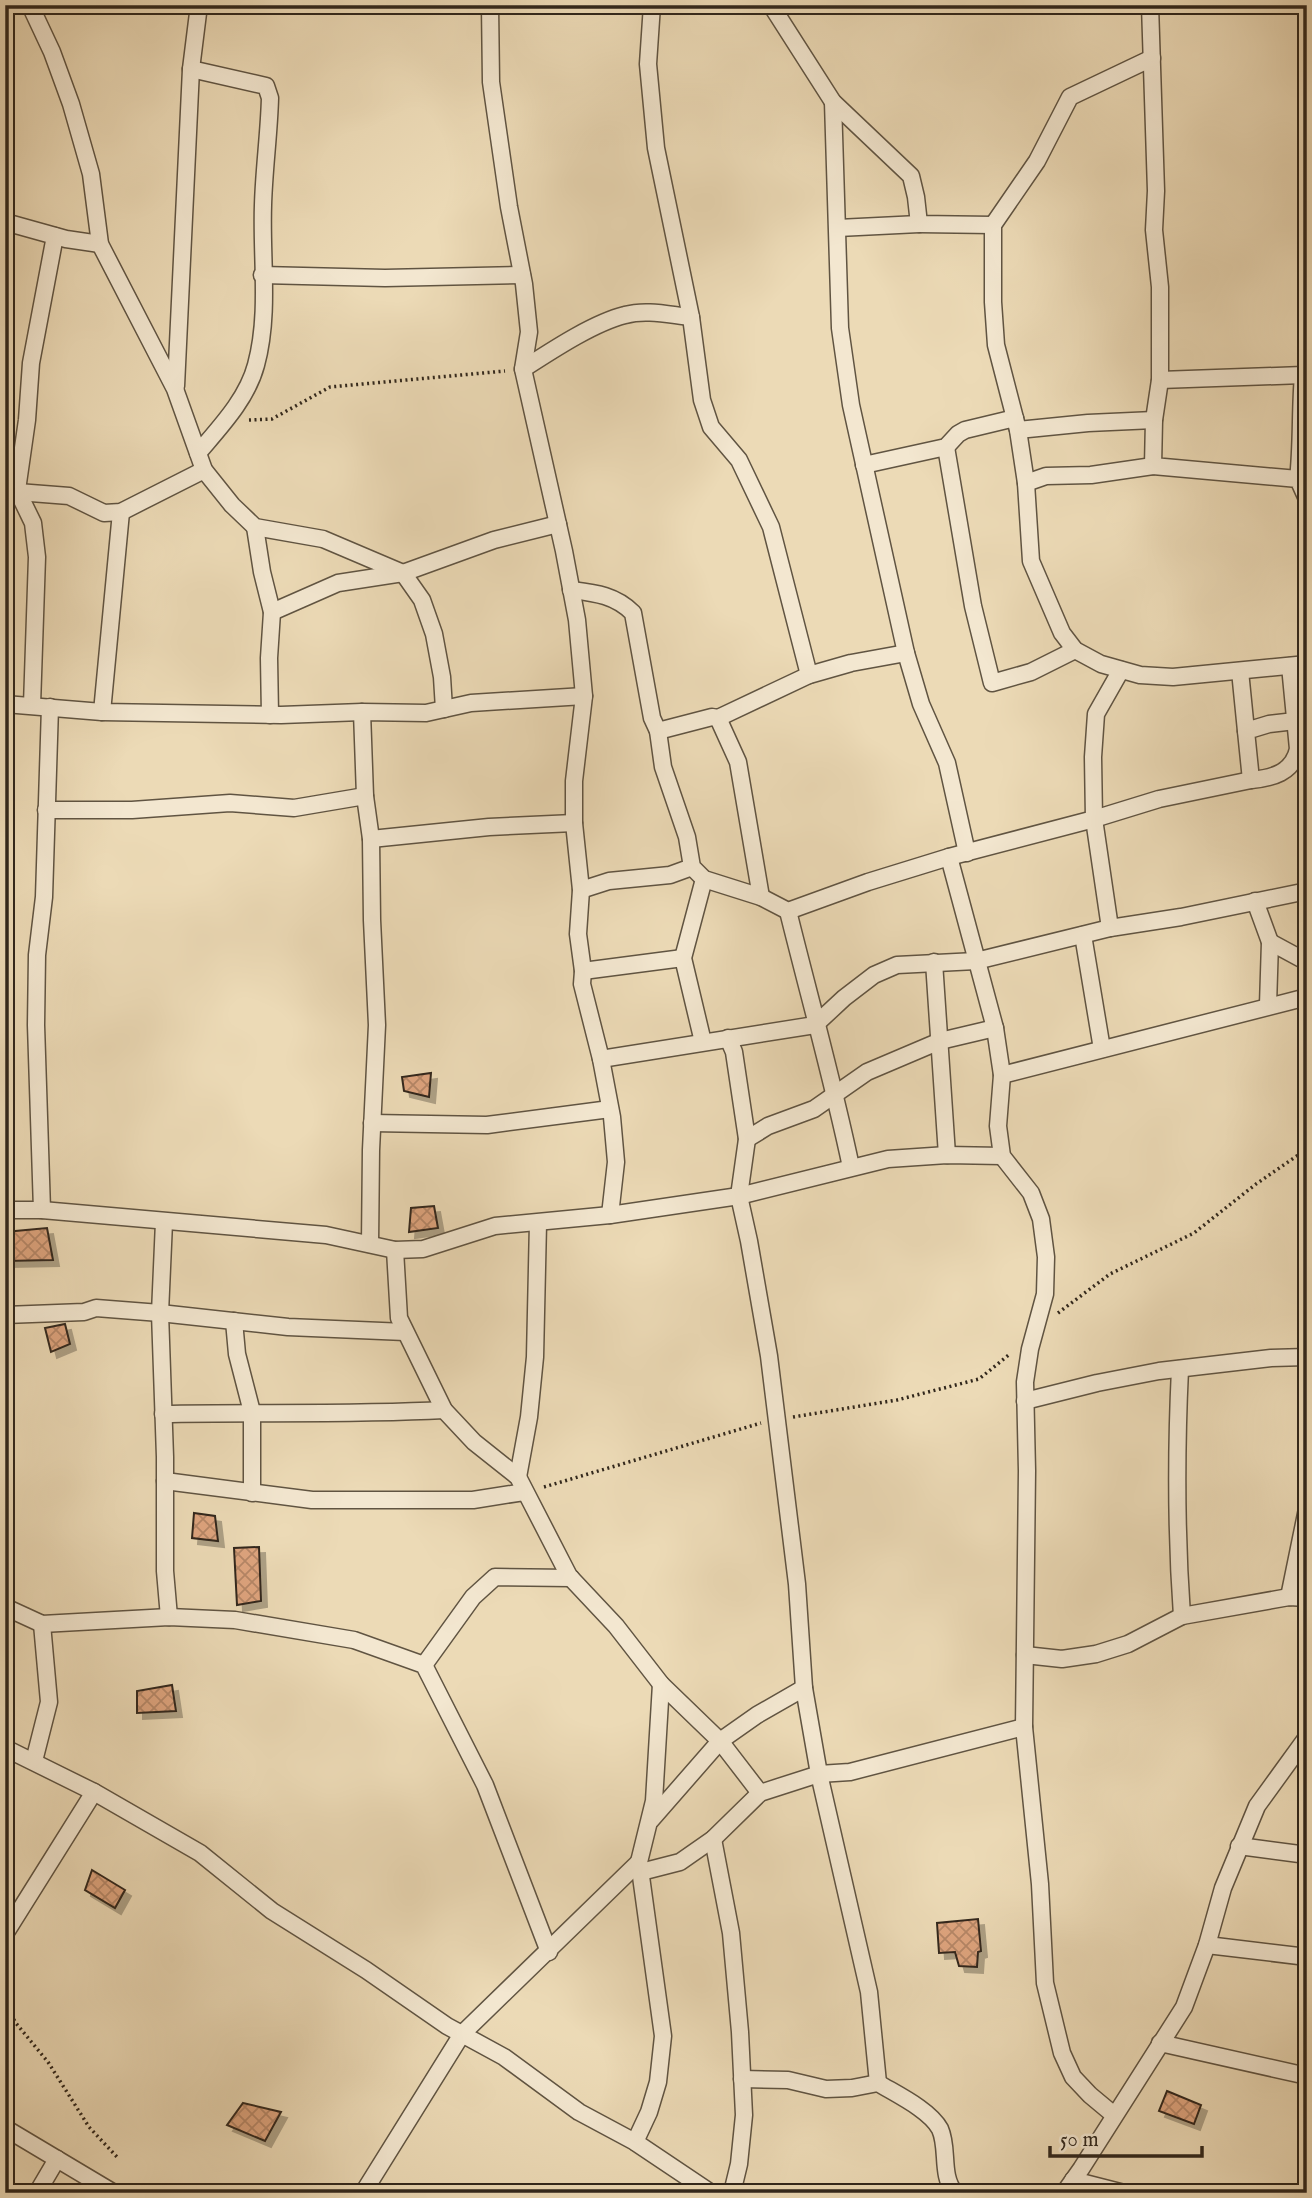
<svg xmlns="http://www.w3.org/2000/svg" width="1312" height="2198" font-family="'IM FELL English',serif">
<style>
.building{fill:url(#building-cross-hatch);stroke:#31271c;stroke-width:2;filter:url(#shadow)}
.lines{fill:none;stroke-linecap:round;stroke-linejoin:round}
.minor-casing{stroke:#605442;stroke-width:19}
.path{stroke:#31271c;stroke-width:3.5;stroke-dasharray:2 3.5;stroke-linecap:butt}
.minor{stroke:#f3e7d0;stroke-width:16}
</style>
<defs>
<pattern id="building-cross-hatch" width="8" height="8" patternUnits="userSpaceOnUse" patternTransform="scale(1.75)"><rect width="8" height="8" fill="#dea47e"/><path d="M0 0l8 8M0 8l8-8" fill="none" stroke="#b58666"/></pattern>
<filter id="shadow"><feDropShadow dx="6" dy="6" stdDeviation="0" flood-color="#0004"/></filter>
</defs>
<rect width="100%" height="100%" fill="#ecdab6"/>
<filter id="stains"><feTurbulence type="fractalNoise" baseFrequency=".00286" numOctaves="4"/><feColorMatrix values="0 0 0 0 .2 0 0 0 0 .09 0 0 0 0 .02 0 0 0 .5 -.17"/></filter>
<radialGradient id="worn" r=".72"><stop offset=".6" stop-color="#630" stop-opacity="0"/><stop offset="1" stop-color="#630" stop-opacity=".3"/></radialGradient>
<g class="building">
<path d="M 431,1073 L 429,1097 L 404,1091 L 402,1077 Z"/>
<path d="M 434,1206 L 438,1228 L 409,1232 L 411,1208 Z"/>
<path d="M 47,1228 L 53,1260 L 5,1261 L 5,1232 Z"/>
<path d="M 65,1324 L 70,1344 L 51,1352 L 45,1328 Z"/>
<path d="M 194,1513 L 215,1516 L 218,1541 L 192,1538 Z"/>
<path d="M 259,1547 L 261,1601 L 237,1605 L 234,1548 Z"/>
<path d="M 172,1685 L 176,1711 L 137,1713 L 137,1691 Z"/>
<path d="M 92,1870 L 125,1890 L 115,1908 L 85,1890 Z"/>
<path d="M 978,1919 L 981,1951 L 978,1952 L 977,1967 L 959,1966 L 955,1952 L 939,1953 L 937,1923 Z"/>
<path d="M 1167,2091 L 1201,2105 L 1194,2124 L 1159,2111 Z"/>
<path d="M 243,2103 L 281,2112 L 265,2141 L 227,2125 Z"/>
</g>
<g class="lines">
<defs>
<g id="minor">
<path d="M 30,5 L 52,52 L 71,104 L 91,174 L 100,244 L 175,389 L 204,470 L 232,505 L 255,527 L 323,539 L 403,573 L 422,600 L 434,634 L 442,677 L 444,709"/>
<path d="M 490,5 L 491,82 L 509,207 L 524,284 L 529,332 L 523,369 L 564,551 L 577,620 L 584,696 L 574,781 L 574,823 L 581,890 L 578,934 L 583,971 L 582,984 L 601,1059 L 612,1117 L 616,1162 L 610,1215"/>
<path d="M 652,5 L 648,64 L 656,148 L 691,317 L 702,400 L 711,427 L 739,460 L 771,527 L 809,675"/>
<path d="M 771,5 L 833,102 L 911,176 L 916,197 L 919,224 L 993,225"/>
<path d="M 1150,5 L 1156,191 L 1154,230 L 1160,287 L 1160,380 L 1154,420 L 1153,466 L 1298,479 L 1307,499"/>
<path d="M 1152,58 L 1070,97 L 1037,161 L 993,225 L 993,302 L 996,345 L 1018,430 L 1026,483 L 1031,561 L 1062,633 L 1075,650 L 1101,664 L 1140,675 L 1173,677 L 1307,664"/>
<path d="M 191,69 L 266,86 L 270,98 C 269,134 264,169 263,205 C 261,257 270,314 256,365 C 247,399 220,427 198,453"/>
<path d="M 833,102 L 840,328 L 851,405 L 906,653 L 921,704 L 947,763 L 967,853"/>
<path d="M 5,222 L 66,239 L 100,244"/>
<path d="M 838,228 L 919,224"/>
<path d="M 262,275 L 385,278 L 522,275"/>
<path d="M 523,369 C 551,351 593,323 625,315 C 646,309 670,315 691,317"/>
<path d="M 1160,380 L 1303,375 L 1307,369"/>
<path d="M 176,386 L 191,69 L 199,5"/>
<path d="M 1018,430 L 1088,423 L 1154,420"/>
<path d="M 946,447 L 973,606 L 992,683 L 1031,672 L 1075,650"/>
<path d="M 864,465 L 946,447 L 958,434 L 965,430 L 1015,418"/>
<path d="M 1298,479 C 1302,445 1300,410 1303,375"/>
<path d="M 1026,483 L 1046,476 L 1091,475 L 1153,466"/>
<path d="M 5,491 L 69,496 L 104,513 L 121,512 L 204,470"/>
<path d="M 255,527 L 262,572 L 272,612 L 269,658 L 270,715"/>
<path d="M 571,590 C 595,593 615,595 633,613 L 652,718 L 658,731 L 663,767 L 687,837 L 692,867 L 704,879 L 761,897 L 788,911 L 868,882 L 949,857 L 1094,819 L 1159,799 L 1251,780 L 1246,731 L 1269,724 L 1295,721"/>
<path d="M 272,612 L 338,583 L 403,573 L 494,540 L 558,524"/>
<path d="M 1240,671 L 1246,731"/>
<path d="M 5,704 L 102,712 L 281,715 L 362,712 L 426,713 L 471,703 L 584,696"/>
<path d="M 32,705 L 37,557 L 33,523 L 17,490 L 27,420 L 31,363 L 55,236"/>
<path d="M 102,712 L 121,512"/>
<path d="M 362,712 L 365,796 L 371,839 L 372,920 L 377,1025 L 371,1150 L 370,1244"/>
<path d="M 718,718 L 738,762 L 761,897"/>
<path d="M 658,731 L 712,717 L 718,718 L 809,675 L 851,663 L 906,653"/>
<path d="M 1251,780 C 1272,778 1293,773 1298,749 L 1290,666"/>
<path d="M 46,810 L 132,810 L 230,803 L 294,808 L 365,796"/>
<path d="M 371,839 L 489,827 L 574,823"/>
<path d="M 949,857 L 995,1028 L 1002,1075 L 998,1126 L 1002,1156 L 1031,1193 L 1041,1219 L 1046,1257 L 1045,1294 L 1030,1349 L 1025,1382 L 1027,1471 L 1024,1727 L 1040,1884 L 1045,1983 L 1062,2053 L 1073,2077 L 1090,2095 L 1114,2115"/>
<path d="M 581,890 L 609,881 L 670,875 L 692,867"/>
<path d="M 1255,901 L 1270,942 L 1268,1005"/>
<path d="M 788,911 C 809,996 833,1081 851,1167"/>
<path d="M 1110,928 L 1094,819 L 1093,757 L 1096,714 L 1121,670"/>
<path d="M 1083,935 L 1102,1049"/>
<path d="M 1270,942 L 1307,962"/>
<path d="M 934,962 L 947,1155"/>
<path d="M 583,971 L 683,958"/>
<path d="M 728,1038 L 734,1052 L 747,1139 L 739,1196 L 749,1241 L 769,1356 L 797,1584 L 804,1688 L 819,1774 L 869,1992 L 878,2083"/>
<path d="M 703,1042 L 683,958 L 704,879"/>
<path d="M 601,1059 L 815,1025 L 844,998 L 874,975 L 897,965 L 976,961 L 1110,928 L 1181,917 L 1307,891"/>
<path d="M 1002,1075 L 1307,997"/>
<path d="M 372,1123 L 487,1125 L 610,1109"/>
<path d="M 747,1139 L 768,1126 L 814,1109 L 867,1072 L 940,1041 L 995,1028"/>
<path d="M 5,1210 L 42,1210 L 326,1235 L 395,1250 L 423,1249 L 495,1226 L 610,1215 L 739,1196 L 888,1159 L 947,1155 L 1002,1156"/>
<path d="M 42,1210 L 36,1025 L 37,955 L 44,897 L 50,707"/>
<path d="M 164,1222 L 160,1313 L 165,1457 L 165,1571 L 169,1617"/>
<path d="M 395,1250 L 399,1318 L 444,1410 L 474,1442 L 518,1477 L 569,1576 L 616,1626 L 661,1684 L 720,1741 L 760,1793"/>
<path d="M 5,1315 L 84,1312 L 96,1308 L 160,1313 L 288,1327 L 405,1332"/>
<path d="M 234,1321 L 237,1354 L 252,1412 L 252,1493"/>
<path d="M 1180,1369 C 1176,1452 1176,1533 1182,1616"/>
<path d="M 1025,1401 L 1097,1383 L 1159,1371 L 1271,1358 L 1307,1357"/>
<path d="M 163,1414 C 257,1412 350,1415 444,1410"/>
<path d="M 518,1477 L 529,1417 L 535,1357 L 538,1223"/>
<path d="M 165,1481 L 312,1500 L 473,1500 L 524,1492"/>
<path d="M 1289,1597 L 1307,1509"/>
<path d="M 5,1607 L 42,1624 L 169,1617 L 235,1620 L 354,1640 L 424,1665 L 485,1785 L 549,1952"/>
<path d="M 1025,1655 L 1062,1659 L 1096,1654 L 1128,1644 L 1182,1616 L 1289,1597 L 1307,1598"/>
<path d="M 424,1665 L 473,1597 L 495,1577 L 571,1578"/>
<path d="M 5,1748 L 94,1792 L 200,1853 L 272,1911 L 366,1970 L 447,2026 L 504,2057 L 579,2112 L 635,2142 L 711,2193"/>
<path d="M 34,1761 L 49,1702 L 42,1624"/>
<path d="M 651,1820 L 720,1741 L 757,1715 L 804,1688"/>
<path d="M 713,1839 L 731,1933 L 740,2032 L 744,2115 L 739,2164 L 732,2193"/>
<path d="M 1239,1846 L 1307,1855"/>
<path d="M 641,1872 L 680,1862 L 713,1839 L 760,1793 L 819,1774 L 850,1772 L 1024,1727"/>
<path d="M 5,1934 L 94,1792"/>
<path d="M 1207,1945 L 1307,1957"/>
<path d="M 1160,2043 L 1307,2076"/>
<path d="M 742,2079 L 788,2080 L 826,2089 L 852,2088 L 878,2083 C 896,2094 930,2110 940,2129 C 949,2149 940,2175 955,2193"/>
<path d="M 5,2128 L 114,2193"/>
<path d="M 635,2142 L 649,2112 L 658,2082 L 663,2036 L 639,1862 L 654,1801 L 661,1684"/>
<path d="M 1073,2180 L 1124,2193"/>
<path d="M 37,2193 L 57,2159"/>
<path d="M 363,2193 L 462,2034 L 639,1862"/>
<path d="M 1064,2193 L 1081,2169 L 1184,2007 L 1207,1945 L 1223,1888 L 1257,1806 L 1307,1737"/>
</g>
</defs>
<use href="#minor" class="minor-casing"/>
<g class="path">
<path d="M 249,420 L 272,419 L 330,387 L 505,371"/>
<path d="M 1058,1313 L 1110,1274 L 1194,1233 L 1256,1184 L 1307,1149"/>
<path d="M 793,1417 L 897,1400 L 979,1379 L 1010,1354"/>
<path d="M 544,1487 L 761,1423"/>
<path d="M 5,1999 L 15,2022 L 48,2062 L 89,2127 L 117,2157"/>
</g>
<use href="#minor" class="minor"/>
</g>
<rect width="1312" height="2198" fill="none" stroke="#ecdab6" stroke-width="28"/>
<rect x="7" y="7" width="1298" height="2184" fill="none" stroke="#31271c" stroke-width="3.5"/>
<rect x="14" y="14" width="1284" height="2170" fill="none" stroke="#31271c" stroke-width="2"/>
<path d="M1050 2146v10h152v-10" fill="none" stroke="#31271c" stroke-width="3.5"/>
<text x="1060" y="2146" font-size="21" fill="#31271c" stroke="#f3e7d0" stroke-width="5" paint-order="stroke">50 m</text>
<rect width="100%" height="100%" filter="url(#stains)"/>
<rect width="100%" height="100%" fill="url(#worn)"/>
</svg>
